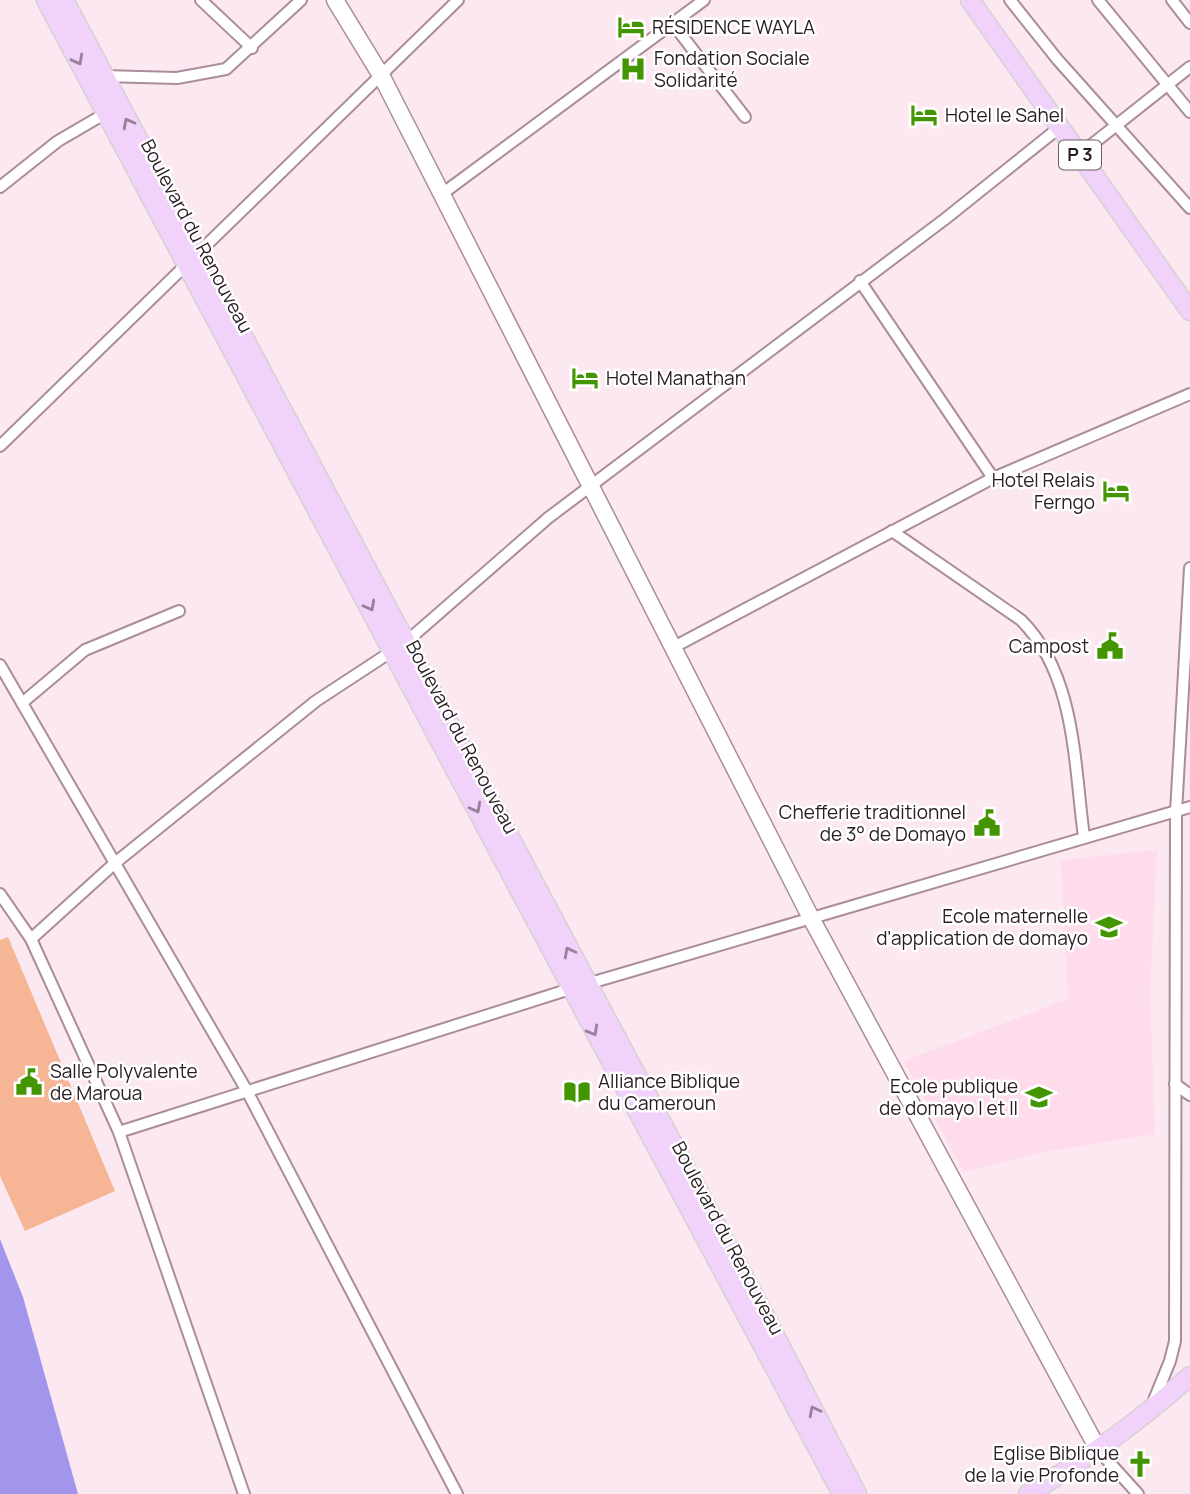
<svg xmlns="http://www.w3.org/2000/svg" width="1190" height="1494" font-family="Manrope,sans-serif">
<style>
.built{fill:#fedcec}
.green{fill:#f6b594}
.water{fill:#a296ec}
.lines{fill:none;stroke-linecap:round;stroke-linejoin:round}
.minor-casing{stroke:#ab8c9b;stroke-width:14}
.secondary-casing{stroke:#ab8c9b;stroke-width:19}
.primary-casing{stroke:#d4d2d3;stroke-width:21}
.minor{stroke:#fff;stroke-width:10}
.secondary{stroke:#fff;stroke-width:16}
.primary{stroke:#f1d2fa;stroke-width:18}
.oneway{stroke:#978099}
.labels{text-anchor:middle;stroke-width:5;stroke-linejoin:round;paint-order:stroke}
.shield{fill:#fff;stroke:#686064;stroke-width:2}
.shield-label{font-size:18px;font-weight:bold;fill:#281c22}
.poi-label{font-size:19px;fill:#281c22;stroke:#fff;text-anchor:start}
.street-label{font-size:19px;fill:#281c22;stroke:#fff}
</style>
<rect width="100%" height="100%" fill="#fce8f1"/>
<path class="built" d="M 1157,850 L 1150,993 L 1155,1134 L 1038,1153 L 964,1172 L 904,1061 L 1068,999 L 1061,860 Z"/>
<path class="green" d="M 8,937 L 115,1191 L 25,1231 L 0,1176 L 0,940 Z"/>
<path class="water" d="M 0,1239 L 23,1297 L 78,1494 L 0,1494 Z"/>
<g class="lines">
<defs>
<g id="minor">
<path d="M 201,0 L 252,48"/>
<path d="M 1010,0 L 1057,59 L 1190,208"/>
<path d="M 1098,0 L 1190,112"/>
<path d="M 1172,0 L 1190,23"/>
<path d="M 673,24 L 745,117"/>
<path d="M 103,76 L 177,78 L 226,69 L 301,0"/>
<path d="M 1080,154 L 1190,67"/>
<path d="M 0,187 L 58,141 L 106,113"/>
<path d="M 442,194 L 704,0"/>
<path d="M 860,281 L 993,478"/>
<path d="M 0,446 L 458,0"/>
<path d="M 892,531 L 1021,620 C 1076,675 1074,764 1084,837"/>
<path d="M 672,648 L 993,478 L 1190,394"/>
<path d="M 0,665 L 247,1091 L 457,1494"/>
<path d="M 22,703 L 85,650 L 179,611"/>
<path d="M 0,894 L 31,939 L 119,1132 L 244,1494"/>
<path d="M 31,939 L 115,863 L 316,701 L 406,642 L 548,518 L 945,219 L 1060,127"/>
<path d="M 1175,1084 L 1190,1095"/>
<path d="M 119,1132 L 570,989 L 1190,807"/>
<path d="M 1152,1405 L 1170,1361 L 1175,1341 L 1176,812 L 1190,568"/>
<path d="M 1099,1451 L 1138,1494"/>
</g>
<path id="secondary" d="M 335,0 L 382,77 L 811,918 L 1099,1451"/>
<g id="primary">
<path d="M 46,0 C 312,497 574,998 842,1494"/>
<path d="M 64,0 L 769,1324 L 857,1494"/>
<path d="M 970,0 L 1190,311"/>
<path d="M 1028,1494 C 1087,1459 1139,1422 1190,1376"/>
</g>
</defs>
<use href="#minor" class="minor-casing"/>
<use href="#secondary" class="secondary-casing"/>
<use href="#primary" class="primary-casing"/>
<use href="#minor" class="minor"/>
<use href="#secondary" class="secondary"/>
<use href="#primary" class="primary"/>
</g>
<defs><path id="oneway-chevron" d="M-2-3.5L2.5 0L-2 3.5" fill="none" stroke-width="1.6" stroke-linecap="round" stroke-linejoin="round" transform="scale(1.75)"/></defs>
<g class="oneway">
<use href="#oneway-chevron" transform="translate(78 60) rotate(62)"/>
<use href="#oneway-chevron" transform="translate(128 123) rotate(-118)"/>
<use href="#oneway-chevron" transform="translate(370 606) rotate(62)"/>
<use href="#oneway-chevron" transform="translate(476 808) rotate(62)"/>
<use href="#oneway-chevron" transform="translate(569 952) rotate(-118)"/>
<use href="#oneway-chevron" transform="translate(593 1031) rotate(61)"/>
<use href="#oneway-chevron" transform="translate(814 1411) rotate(-117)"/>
</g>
<defs>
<symbol id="hotel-bare" viewBox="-9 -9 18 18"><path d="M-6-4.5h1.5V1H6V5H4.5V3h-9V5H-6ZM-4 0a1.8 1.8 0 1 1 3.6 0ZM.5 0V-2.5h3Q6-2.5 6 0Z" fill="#439601" stroke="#fff" stroke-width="2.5" paint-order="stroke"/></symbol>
<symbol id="hospital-bare" viewBox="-9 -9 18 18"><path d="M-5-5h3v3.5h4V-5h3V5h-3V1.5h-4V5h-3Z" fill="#439601" stroke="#fff" stroke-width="2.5" paint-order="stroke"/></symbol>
<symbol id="civic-bare" viewBox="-9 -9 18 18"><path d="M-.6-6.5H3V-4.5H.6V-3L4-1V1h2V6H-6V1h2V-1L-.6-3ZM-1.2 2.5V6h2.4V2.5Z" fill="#439601" stroke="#fff" stroke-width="2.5" paint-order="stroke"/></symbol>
<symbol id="school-bare" viewBox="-9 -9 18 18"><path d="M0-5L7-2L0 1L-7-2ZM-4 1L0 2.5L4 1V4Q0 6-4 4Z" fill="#439601" stroke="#fff" stroke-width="2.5" paint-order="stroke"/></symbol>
<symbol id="library-bare" viewBox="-9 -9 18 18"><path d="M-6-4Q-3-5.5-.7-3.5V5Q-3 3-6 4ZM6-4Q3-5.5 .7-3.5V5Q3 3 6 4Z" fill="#439601" stroke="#fff" stroke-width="2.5" paint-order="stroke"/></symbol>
<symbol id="church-bare" viewBox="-9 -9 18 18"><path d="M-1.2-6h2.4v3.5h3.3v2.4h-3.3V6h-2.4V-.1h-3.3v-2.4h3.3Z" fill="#439601" stroke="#fff" stroke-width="2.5" paint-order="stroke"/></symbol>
</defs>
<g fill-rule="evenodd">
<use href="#hotel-bare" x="612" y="8" width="38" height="38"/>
<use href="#hospital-bare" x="614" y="50" width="38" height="38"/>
<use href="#hotel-bare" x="905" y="96" width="38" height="38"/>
<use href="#hotel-bare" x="566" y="359" width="38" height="38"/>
<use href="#hotel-bare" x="1097" y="472" width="38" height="38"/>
<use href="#civic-bare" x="1091" y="627" width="38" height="38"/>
<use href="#civic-bare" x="968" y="804" width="38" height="38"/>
<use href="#school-bare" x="1090" y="908" width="38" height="38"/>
<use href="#civic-bare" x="10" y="1063" width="38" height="38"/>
<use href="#library-bare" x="558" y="1073" width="38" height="38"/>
<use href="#school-bare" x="1020" y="1078" width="38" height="38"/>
<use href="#church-bare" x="1121" y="1445" width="38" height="38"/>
</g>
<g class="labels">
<rect class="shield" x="1059" y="140.5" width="42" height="29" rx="5"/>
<g class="shield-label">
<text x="1080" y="161">P 3</text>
</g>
<g class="poi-label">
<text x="652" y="34">RÉSIDENCE WAYLA</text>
<text x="654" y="65">Fondation Sociale<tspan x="654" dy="22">Solidarité</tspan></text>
<text x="945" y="122">Hotel le Sahel</text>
<text x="606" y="385">Hotel Manathan</text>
<text x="1095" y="487" text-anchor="end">Hotel Relais<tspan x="1095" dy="22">Ferngo</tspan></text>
<text x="1089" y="653" text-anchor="end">Campost</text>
<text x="966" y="819" text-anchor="end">Chefferie traditionnel<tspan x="966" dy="22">de 3° de Domayo</tspan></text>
<text x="1088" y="923" text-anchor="end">Ecole maternelle<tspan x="1088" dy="22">d'application de domayo</tspan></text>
<text x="50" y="1078">Salle Polyvalente<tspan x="50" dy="22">de Maroua</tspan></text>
<text x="598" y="1088">Alliance Biblique<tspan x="598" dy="22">du Cameroun</tspan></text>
<text x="1018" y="1093" text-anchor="end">Ecole publique<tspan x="1018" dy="22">de domayo I et II</tspan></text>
<text x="1119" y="1460" text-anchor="end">Eglise Biblique<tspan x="1119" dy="22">de la vie Profonde</tspan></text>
</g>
<g class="street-label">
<text transform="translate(197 236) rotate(62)" y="7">Boulevard du Renouveau</text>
<text transform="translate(462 737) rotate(62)" y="7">Boulevard du Renouveau</text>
<text transform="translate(728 1238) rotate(62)" y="7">Boulevard du Renouveau</text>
</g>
</g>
</svg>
